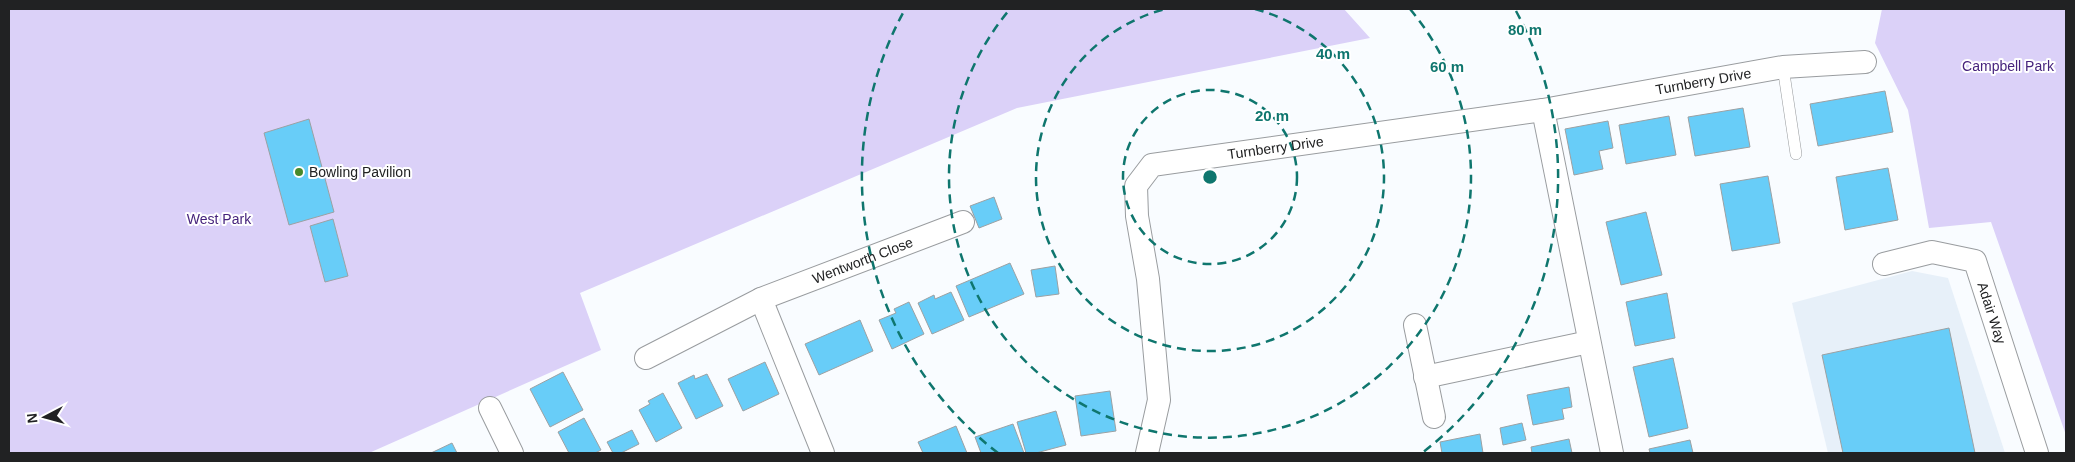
<svg xmlns="http://www.w3.org/2000/svg" width="2075" height="462" font-family="Helvetica,sans-serif">
<style>
.built{fill:#e7f0f9}
.green{fill:#dbd1f8}
.building{fill:#68cdf8;stroke:#9ca1a3}
.lines{fill:none;stroke-linecap:round;stroke-linejoin:round}
.lane-casing{stroke:#999c9f;stroke-width:12}
.street-casing{stroke:#999c9f;stroke-width:24}
.lane{stroke:#fff;stroke-width:11}
.street{stroke:#fff;stroke-width:22}
.ring{fill:none;stroke:#0f766e;stroke-width:2.5;stroke-dasharray:9 6}
.poi-dot{fill:#48892a;stroke:#fff;stroke-width:2}
.labels{text-anchor:middle;stroke-width:4;stroke-linejoin:round;paint-order:stroke}
.park-label{font-size:14px;fill:#46237c;stroke:#fff}
.street-label{font-size:14px;fill:#212223;stroke:#fff}
.poi-label{font-size:14px;fill:#212223;stroke:#fff;text-anchor:start}
.centre{fill:#0f766e;stroke:#fff;stroke-width:2.5}
.ring-label{font-size:15px;text-anchor:middle;font-weight:bold;fill:#0f766e;stroke:#fff;stroke-width:4;stroke-linejoin:round;paint-order:stroke}
</style>
<rect width="100%" height="100%" fill="#f9fcff"/>
<path class="built" d="M 1912,271 L 1948,278 L 2005,453 L 1828,453 L 1792,303 Z"/>
<g class="green">
<path d="M 9,9 L 1344,9 L 1370,38 L 1017,108 L 580,293 L 601,350 L 369,453 L 9,453 Z"/>
<path d="M 1882,9 L 2066,9 L 2066,435 L 1991,222 L 1929,228 L 1908,110 L 1875,43 Z"/>
</g>
<g class="building">
<path d="M 1885,91 L 1893,132 L 1818,146 L 1810,104 Z"/>
<path d="M 1743,108 L 1750,147 L 1695,156 L 1688,117 Z"/>
<path d="M 1669,116 L 1676,155 L 1626,164 L 1619,125 Z"/>
<path d="M 309,119 L 334,212 L 289,225 L 264,133 Z"/>
<path d="M 1608,121 L 1613,148 L 1599,151 L 1603,169 L 1574,175 L 1565,129 Z"/>
<path d="M 1888,168 L 1898,220 L 1845,230 L 1836,177 Z"/>
<path d="M 1768,176 L 1780,243 L 1732,251 L 1720,184 Z"/>
<path d="M 994,197 L 1002,219 L 979,228 L 970,206 Z"/>
<path d="M 1646,212 L 1662,275 L 1621,285 L 1606,222 Z"/>
<path d="M 333,219 L 348,276 L 325,282 L 310,226 Z"/>
<path d="M 1010,263 L 1024,294 L 969,317 L 956,286 Z"/>
<path d="M 1055,266 L 1059,294 L 1036,297 L 1031,270 Z"/>
<path d="M 951,292 L 964,320 L 932,334 L 918,303 L 934,295 L 935,299 Z"/>
<path d="M 1667,293 L 1675,338 L 1635,346 L 1626,302 Z"/>
<path d="M 909,302 L 924,334 L 892,349 L 879,320 L 896,313 L 894,309 Z"/>
<path d="M 860,320 L 873,351 L 819,375 L 805,344 Z"/>
<path d="M 1949,328 L 1975,453 L 1843,453 L 1822,355 Z"/>
<path d="M 1673,358 L 1688,428 L 1649,437 L 1633,367 Z"/>
<path d="M 765,362 L 779,394 L 743,411 L 728,379 Z"/>
<path d="M 563,372 L 583,410 L 550,427 L 530,389 Z"/>
<path d="M 707,374 L 723,406 L 696,419 L 678,383 L 694,375 L 695,379 Z"/>
<path d="M 1569,387 L 1572,407 L 1562,409 L 1564,419 L 1533,425 L 1527,395 Z"/>
<path d="M 1110,391 L 1116,431 L 1081,436 L 1075,396 Z"/>
<path d="M 663,393 L 682,428 L 656,442 L 639,410 L 650,404 L 648,401 Z"/>
<path d="M 1056,411 L 1066,445 L 1036,453 L 1026,453 L 1017,422 Z"/>
<path d="M 584,418 L 601,450 L 595,453 L 569,453 L 558,432 Z"/>
<path d="M 1522,423 L 1526,440 L 1503,445 L 1500,428 Z"/>
<path d="M 1013,424 L 1024,453 L 981,453 L 975,437 Z"/>
<path d="M 956,426 L 967,453 L 923,453 L 918,442 Z"/>
<path d="M 632,430 L 639,444 L 621,453 L 613,453 L 607,442 Z"/>
<path d="M 1480,434 L 1483,453 L 1442,453 L 1440,442 Z"/>
<path d="M 1569,439 L 1572,453 L 1532,453 L 1531,447 Z"/>
<path d="M 1690,440 L 1693,453 L 1650,453 L 1649,449 Z"/>
<path d="M 452,443 L 457,453 L 431,453 Z"/>
</g>
<g class="lines">
<defs>
<path id="lane" d="M 1783,67 L 1796,154"/>
<g id="street">
<path d="M 1543,110 L 1612,453"/>
<path id="s1" d="M 1884,264 L 1932,252 L 1975,261 L 2037,453"/>
<path d="M 761,299 L 823,453"/>
<path d="M 1415,325 L 1434,417"/>
<path id="s2" d="M 646,358 L 761,299 L 963,222"/>
<path d="M 1425,377 L 1589,342"/>
<path d="M 490,408 L 512,453"/>
<path id="s3" d="M 1147,453 L 1159,400 L 1148,279 L 1137,216 L 1136,186 L 1152,165 L 1543,110 L 1783,67 L 1865,62"/>
</g>
</defs>
<use href="#lane" class="lane-casing"/>
<use href="#street" class="street-casing"/>
<use href="#lane" class="lane"/>
<use href="#street" class="street"/>
</g>
<g class="ring">
<circle cx="1210" cy="177" r="87"/>
<path d="M1255 9A174 174 0 1 1 1165 9"/>
<path d="M1410 9A261 261 0 1 1 1010 9"/>
<path d="M998 453A348 348 0 0 1 904 11M1516 11A348 348 0 0 1 1422 453"/>
</g>
<circle class="poi-dot" cx="299" cy="172" r="5"/>
<g class="labels">
<g class="park-label">
<text x="2008" y="71">Campbell Park</text>
<text x="219" y="224">West Park</text>
</g>
<g class="street-label">
<text dy="5" stroke="none"><textPath href="#s3" startOffset="854">Turnberry Drive</textPath></text>
<text dy="5" stroke="none"><textPath href="#s3" startOffset="421">Turnberry Drive</textPath></text>
<text dy="5" stroke="none"><textPath href="#s2" startOffset="238">Wentworth Close</textPath></text>
<text dy="5" stroke="none"><textPath href="#s1" startOffset="148">Adair Way</textPath></text>
</g>
<g class="poi-label">
<text x="309" y="177">Bowling Pavilion</text>
</g>
</g>
<circle cx="1210" cy="177" r="8" class="centre"/>
<g class="ring-label">
<text x="1525" y="35">80 m</text>
<text x="1333" y="59">40 m</text>
<text x="1447" y="72">60 m</text>
<text x="1272" y="121">20 m</text>
</g>
<rect width="2075" height="462" fill="none" stroke="#212223" stroke-width="20"/>
<g transform="translate(45 417) rotate(264)" stroke="#ffffff" stroke-width="4" paint-order="stroke">
<path d="M0-4L9 19L0 12L-9 19Z" fill="#212223"/>
<text y="-8" font-size="14" font-weight="bold" text-anchor="middle" fill="#212223">N</text>
</g>
</svg>
